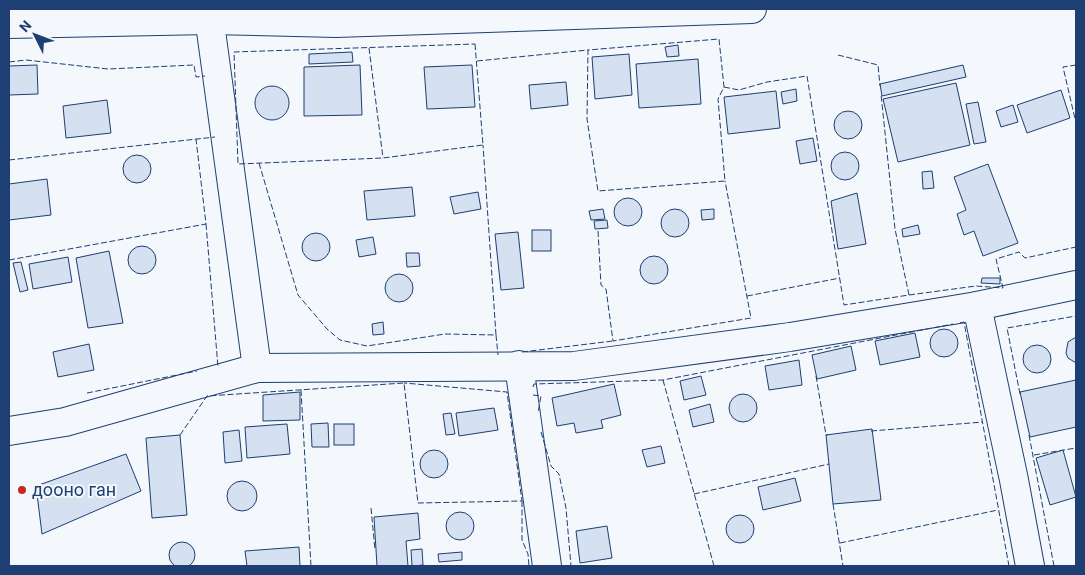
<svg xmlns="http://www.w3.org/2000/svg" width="1085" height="575" font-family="Roboto,sans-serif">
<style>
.building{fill:#d5e0f0;stroke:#1d3f73}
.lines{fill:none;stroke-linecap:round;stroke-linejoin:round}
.minor-casing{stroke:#1d3f73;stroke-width:30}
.major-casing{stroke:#1d3f73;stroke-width:30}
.minor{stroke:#f4f7fb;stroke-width:28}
.major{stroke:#f4f7fb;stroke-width:28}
.fence{stroke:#1d3f73;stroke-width:1;stroke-dasharray:6 2.5;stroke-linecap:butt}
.poi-dot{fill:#c62828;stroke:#f4f7fb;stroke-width:2}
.labels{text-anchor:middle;stroke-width:4;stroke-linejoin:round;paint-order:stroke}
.poi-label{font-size:18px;fill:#1d3f73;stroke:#f4f7fb;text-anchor:start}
</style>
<rect width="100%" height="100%" fill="#f4f7fb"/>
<g class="building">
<path d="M 678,45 L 679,56 L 667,57 L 665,47 Z"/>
<path d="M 352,52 L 353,62 L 309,64 L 309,54 Z"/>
<path d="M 629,54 L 632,95 L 595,99 L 592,57 Z"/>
<path d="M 698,59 L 701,104 L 639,108 L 636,64 Z"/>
<path d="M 37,65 L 38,94 L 9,95 L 9,66 Z"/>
<path d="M 360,65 L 362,115 L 304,116 L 304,67 Z"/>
<path d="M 472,65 L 475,107 L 427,109 L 424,67 Z"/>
<path d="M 963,65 L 966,77 L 882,96 L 880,84 Z"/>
<path d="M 566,82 L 568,105 L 531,109 L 529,85 Z"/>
<path d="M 956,83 L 970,145 L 898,162 L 883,99 Z"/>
<circle cx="272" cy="103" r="17"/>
<path d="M 796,89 L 797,101 L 783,104 L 781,92 Z"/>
<path d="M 1061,90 L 1070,118 L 1027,133 L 1017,105 Z"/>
<path d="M 776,91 L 780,128 L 728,134 L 724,97 Z"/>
<path d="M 107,100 L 111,133 L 66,138 L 63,106 Z"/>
<path d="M 978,102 L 986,142 L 974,144 L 966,104 Z"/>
<path d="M 1013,105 L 1018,122 L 1001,127 L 996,111 Z"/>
<circle cx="848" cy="125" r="14"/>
<path d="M 813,138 L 817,161 L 800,164 L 796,141 Z"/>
<circle cx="845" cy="166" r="14"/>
<circle cx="137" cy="169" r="14"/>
<path d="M 988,164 L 1018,243 L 983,256 L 974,231 L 964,235 L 957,214 L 966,210 L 954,177 Z"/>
<path d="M 932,171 L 934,188 L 923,189 L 922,172 Z"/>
<path d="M 47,179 L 51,215 L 9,220 L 9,184 Z"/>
<path d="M 412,187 L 415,216 L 367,220 L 364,191 Z"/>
<path d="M 478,192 L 481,209 L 454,214 L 450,197 Z"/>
<path d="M 857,193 L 866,244 L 838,249 L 831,201 Z"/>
<circle cx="628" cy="212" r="14"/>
<path d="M 603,209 L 605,219 L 591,220 L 589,211 Z"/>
<path d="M 714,209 L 714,219 L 702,220 L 701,210 Z"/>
<circle cx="675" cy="223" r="14"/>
<path d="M 607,220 L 608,228 L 595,229 L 594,221 Z"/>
<path d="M 918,225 L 920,234 L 903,237 L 902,229 Z"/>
<rect x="532" y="230" width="19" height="21"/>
<path d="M 518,232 L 524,288 L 501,290 L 495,234 Z"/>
<circle cx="316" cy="247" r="14"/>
<path d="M 373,237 L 376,254 L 359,257 L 356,240 Z"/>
<circle cx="142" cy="260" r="14"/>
<path d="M 109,251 L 123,323 L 88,328 L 76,258 Z"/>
<path d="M 406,253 L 419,253 L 420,266 L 407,267 Z"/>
<circle cx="654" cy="270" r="14"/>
<path d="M 68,257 L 72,282 L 33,289 L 29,264 Z"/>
<path d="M 21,262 L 28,290 L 20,292 L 13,263 Z"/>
<circle cx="399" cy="288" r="14"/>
<path d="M 982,278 L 1000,278 L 1000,284 L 981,283 Z"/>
<path d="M 383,322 L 384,334 L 373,335 L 372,324 Z"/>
<circle cx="944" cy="343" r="14"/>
<path d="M 915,333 L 920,357 L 880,365 L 875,341 Z"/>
<path d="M 1076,337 L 1076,363 L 1068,358 L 1066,353 L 1068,342 Z"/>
<path d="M 89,344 L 94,370 L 58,377 L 53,352 Z"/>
<circle cx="1037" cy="359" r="14"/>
<path d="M 851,346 L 856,370 L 817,379 L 812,355 Z"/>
<path d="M 799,360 L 802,385 L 769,390 L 765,366 Z"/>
<path d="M 701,376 L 706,395 L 684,400 L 680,381 Z"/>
<path d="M 1076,380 L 1076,427 L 1030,437 L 1020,392 Z"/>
<path d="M 614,384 L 621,415 L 601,420 L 603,428 L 576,433 L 574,423 L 557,426 L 552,398 Z"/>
<path d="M 300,392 L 300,420 L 263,421 L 263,395 Z"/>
<circle cx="743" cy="408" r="14"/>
<path d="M 710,404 L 714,422 L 693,427 L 689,410 Z"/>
<path d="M 494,408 L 498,430 L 459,436 L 456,413 Z"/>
<path d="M 451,413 L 455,434 L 446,435 L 443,414 Z"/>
<path d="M 328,423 L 329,447 L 312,447 L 311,424 Z"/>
<path d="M 287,424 L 290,454 L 247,458 L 245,427 Z"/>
<rect x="334" y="424" width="20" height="21"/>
<path d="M 872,429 L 881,500 L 833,504 L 826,435 Z"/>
<path d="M 239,430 L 242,461 L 225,463 L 223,432 Z"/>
<path d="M 180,435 L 187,515 L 152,518 L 146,438 Z"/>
<path d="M 661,446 L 665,463 L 647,467 L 642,450 Z"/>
<path d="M 1063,450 L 1076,497 L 1050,505 L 1036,458 Z"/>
<circle cx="434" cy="464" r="14"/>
<path d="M 126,454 L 141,491 L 42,534 L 36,486 Z"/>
<path d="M 795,478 L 801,501 L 763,510 L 758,487 Z"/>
<circle cx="242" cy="496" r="15"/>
<circle cx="460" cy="526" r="14"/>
<path d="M 418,513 L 420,539 L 406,541 L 408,566 L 377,566 L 374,517 Z"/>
<circle cx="740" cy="529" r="14"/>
<path d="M 607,526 L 612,558 L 580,563 L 576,531 Z"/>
<circle cx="182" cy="555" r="13"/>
<path d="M 299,547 L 300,566 L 247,566 L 245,551 Z"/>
<path d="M 422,549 L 423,565 L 412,566 L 411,550 Z"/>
<path d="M 462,552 L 462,560 L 439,562 L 438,554 Z"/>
</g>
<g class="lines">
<defs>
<g id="minor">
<path d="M 208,9 L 257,368"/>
<path d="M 977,306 L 1014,480 L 1030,566"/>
<path d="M 519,365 L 547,566"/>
<path d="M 9,431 L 65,422 L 257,368 L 574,366 L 790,337 L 977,306 L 1076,285"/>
</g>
<path id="major" d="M 9,24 L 209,20 L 336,23 L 752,9"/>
</defs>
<use href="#minor" class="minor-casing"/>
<use href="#major" class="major-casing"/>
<use href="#minor" class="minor"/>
<use href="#major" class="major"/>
<g class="fence">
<path d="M 475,44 L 483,145 L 383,158 L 238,164 L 234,52 Z"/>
<path d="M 369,48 L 383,158"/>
<path d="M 838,55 L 878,65 L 880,86"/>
<path d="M 477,61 L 588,50 L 587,119 L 598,191 L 725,181 L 718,99 L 724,87 L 719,39 L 588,50"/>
<path d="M 9,62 L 26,60 L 108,69 L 194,65 L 196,77 L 205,76"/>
<path d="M 1076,65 L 1063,67 L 1076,123"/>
<path d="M 724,87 L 739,90 L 767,82 L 807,76 L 844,305 L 909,295 L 895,229 L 881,94"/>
<path d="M 9,160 L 215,137"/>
<path d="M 259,163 L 298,295 L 327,329 L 340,340 L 367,346 L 445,334 L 496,335 L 483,145"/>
<path d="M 206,224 L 218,367 L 217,367"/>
<path d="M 598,231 L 601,285 L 606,289 L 613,341 L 751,318 L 725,181"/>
<path d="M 9,260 L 206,224 L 196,139"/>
<path d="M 909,295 L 976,286 L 1003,288 L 996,259 L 1019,252 L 1025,258 L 1076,247"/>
<path d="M 747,296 L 840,278"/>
<path d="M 960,323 L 964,322 L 1009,566"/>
<path d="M 496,335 L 498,355"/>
<path d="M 522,352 L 613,341"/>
<path d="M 816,376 L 826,435 L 828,435"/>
<path d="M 663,380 L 714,566"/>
<path d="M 533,387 L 534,384 L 663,380 L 953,324"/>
<path d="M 301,390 L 311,566"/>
<path d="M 87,393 L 197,371"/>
<path d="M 1020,394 L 1007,328 L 1076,316"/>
<path d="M 533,395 L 541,396 L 538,413"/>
<path d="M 871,431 L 983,422"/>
<path d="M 541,432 L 551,466 L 559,474 L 566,508 L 571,566"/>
<path d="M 180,435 L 207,396 L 404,383 L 418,503 L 522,501 L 507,392 L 404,383"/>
<path d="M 1029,435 L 1054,566"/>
<path d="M 1034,455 L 1076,448"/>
<path d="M 694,494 L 829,464"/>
<path d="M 522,501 L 522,540 L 528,554 L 529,566"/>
<path d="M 833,504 L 843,566"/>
<path d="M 371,508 L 375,550"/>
<path d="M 840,543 L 998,510"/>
</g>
</g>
<circle class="poi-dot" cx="22" cy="490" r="5"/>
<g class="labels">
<g class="poi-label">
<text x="32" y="496">дооно ган</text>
</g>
</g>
<rect width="1085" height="575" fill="none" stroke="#1d3f73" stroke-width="20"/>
<g transform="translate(35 35) rotate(312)" stroke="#f4f7fb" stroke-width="4" paint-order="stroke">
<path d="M0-4L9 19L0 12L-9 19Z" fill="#1d3f73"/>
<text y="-8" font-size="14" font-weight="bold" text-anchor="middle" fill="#1d3f73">N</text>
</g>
</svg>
